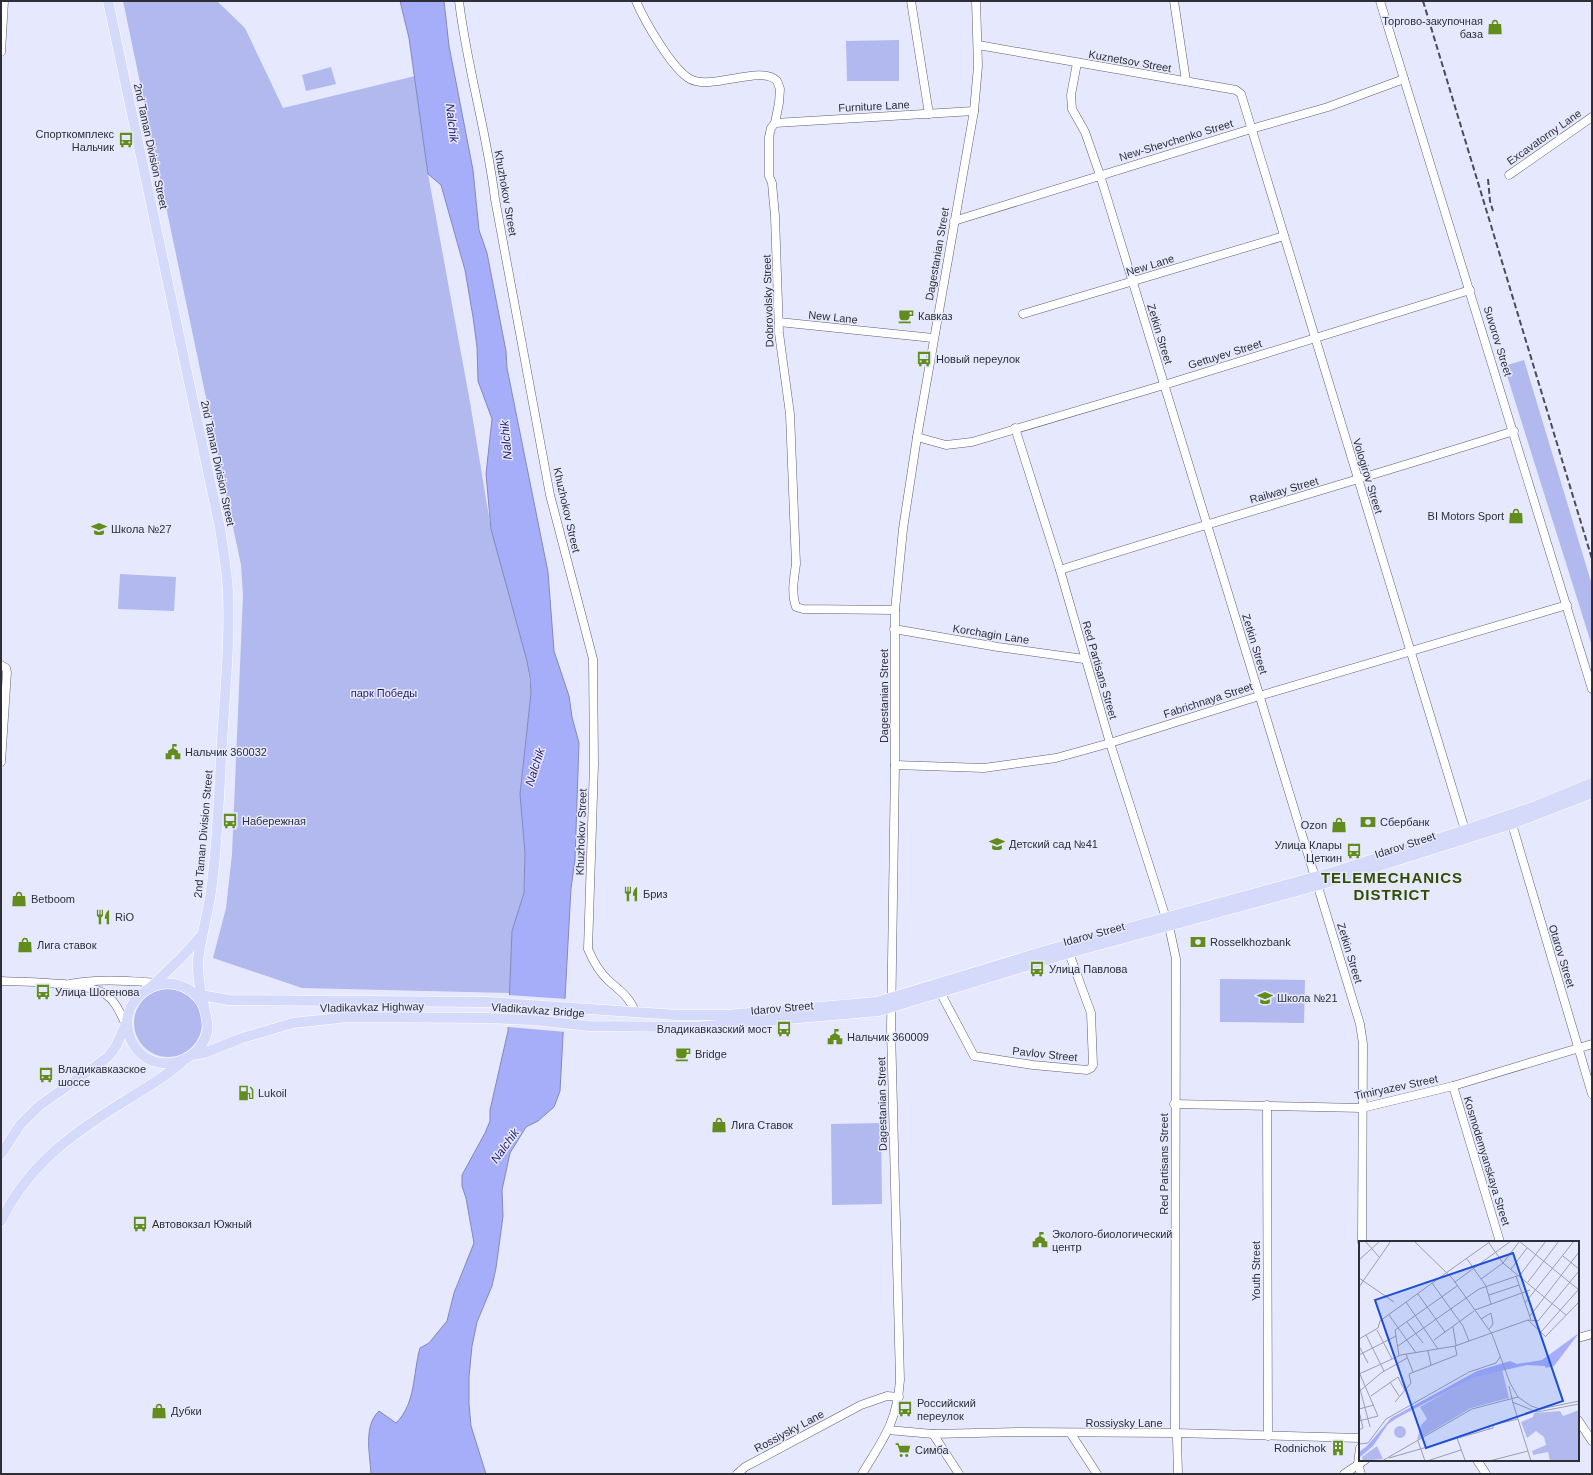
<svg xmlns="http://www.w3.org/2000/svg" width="1593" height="1475" font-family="Arial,sans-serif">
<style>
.green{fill:#b2b9ee}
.water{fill:#a6aef9;stroke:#8288be}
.pier{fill:#e6e9fe}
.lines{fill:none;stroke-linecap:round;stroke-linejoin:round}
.minor-casing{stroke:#5c5f70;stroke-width:9}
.major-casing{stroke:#fff;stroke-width:11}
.minor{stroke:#fff;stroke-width:8}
.major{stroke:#d5d9fa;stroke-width:10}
.rail{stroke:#4b4c57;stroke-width:2;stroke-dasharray:6 3;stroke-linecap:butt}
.labels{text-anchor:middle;stroke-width:3;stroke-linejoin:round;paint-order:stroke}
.poi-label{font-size:11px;fill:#2d2e36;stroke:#e6e9fe;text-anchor:start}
.street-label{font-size:11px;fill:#2d2e36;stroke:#e6e9fe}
.park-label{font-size:11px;fill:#231a6d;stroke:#e6e9fe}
.water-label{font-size:12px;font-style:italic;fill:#241b6e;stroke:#e6e9fe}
.district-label{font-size:15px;font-weight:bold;letter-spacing:1px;fill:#324d02;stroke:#e6e9fe}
.inset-road{fill:none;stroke:#9c9eae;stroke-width:1}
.view{fill:#1d4ed8;fill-opacity:0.15;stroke:#1d4ed8;stroke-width:2}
.inset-edge{fill:none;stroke:#2d2e36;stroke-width:2}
</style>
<rect width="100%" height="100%" fill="#e6e9fe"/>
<g class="green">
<path d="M 123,1 L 217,1 L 245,28 L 283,108 L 415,76 L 428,174 L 470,402 L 491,529 L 527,661 L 531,693 L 520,794 L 525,853 L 524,893 L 512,931 L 510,993 L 302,988 L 213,958 L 226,908 L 232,854 L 243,595 L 241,565 Z"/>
<path d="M 899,40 L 899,81 L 847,81 L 846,41 Z"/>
<path d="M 331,67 L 336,84 L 306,91 L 302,75 Z"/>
<path d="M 1524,360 L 1592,585 L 1592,646 L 1504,366 Z"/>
<path d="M 120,574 L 176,577 L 174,611 L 118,609 Z"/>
<path d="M 1220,979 L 1305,980 L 1304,1023 L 1220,1022 Z"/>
<circle cx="168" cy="1023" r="34"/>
<path d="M 881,1123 L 882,1204 L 832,1205 L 831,1124 Z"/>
</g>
<path class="water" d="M 400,1 L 444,1 L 449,46 L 473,170 L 479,230 L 487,253 L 506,351 L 507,368 L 548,572 L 554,651 L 569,696 L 572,717 L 579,743 L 575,860 L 571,888 L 560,1091 L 554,1107 L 538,1121 L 526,1127 L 510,1153 L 502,1190 L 503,1216 L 496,1268 L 492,1286 L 477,1322 L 472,1346 L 469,1377 L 469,1404 L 471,1426 L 486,1474 L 371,1474 C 370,1454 363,1426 379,1411 L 396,1423 C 416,1404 413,1372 420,1348 L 429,1343 L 447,1321 L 454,1293 L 474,1243 L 466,1198 L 462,1186 L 462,1175 L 485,1133 L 490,1121 L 490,1110 L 508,1031 L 512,931 L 524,893 L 525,853 L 520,794 L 531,693 L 530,678 L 527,661 L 491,529 L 486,474 L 492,419 L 478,381 L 477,347 L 473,317 L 465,270 L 441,185 L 428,174 L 409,38 Z"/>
<path class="pier" d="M 508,995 L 567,999 L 566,1032 L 507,1027 Z"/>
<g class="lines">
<defs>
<g id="minor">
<path d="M 459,1 C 467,68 487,132 495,199 L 550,495 L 593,659 L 594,764 L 588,949 C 593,961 599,972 609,981 C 620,991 630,997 635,1012"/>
<path d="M 636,1 C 644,20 672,69 690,79 C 712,91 761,64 777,81 L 780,89 L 779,103 L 775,123 L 771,128 L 769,137 L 769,176 L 772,183 L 775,216 L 779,333 L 790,414 L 796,564 C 794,578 791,593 796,607 L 803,609 L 895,610"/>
<path d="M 911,1 L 929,114"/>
<path d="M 1174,1 L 1186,81"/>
<path d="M 1380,1 L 1592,689"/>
<path d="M 978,45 L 1236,90 L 1241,94 L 1465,830"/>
<path d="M 1,52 L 4,1"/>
<path d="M 1077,63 L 1071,95 L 1072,109 L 1085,132 L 1100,175 L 1360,1024 L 1363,1044 L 1362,1242"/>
<path d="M 775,123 L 974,111"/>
<path d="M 1509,175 L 1592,117"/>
<path d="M 954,221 L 1251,129 L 1328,107 L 1404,79"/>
<path d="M 1023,314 L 1284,236"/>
<path d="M 779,322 L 933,338"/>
<path d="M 1015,428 L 1060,570 L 1110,743 L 1166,918"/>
<path d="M 917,437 L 946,445 L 972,442 L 1164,385 L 1470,290"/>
<path d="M 1060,570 C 1211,522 1363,479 1514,431"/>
<path d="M 894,629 L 998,647 L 1084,659"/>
<path d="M 1,665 L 6,668 L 7,672 L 1,762"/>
<path d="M 895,765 L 984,768 L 1056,758 L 1110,743 L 1259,696 L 1567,605"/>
<path d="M 1512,824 L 1592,1094"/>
<path d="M 1169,926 L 1176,959 L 1175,1433 L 1177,1438 L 1178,1474"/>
<path d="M 1,981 C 26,982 85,982 105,994 C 116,1001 121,1015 127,1027"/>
<path d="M 70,984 C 99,978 130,981 160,983"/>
<path d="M 940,992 L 974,1056 L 1033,1065 L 1087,1070 L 1091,1068 L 1093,1065 L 1091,1013 L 1069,953"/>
<path d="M 1453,1086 L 1500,1242"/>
<path d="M 1174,1104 L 1362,1108 L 1453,1086 L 1592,1044"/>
<path d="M 1267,1105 L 1268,1436"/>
<path d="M 1578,1338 L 1592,1334"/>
<path d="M 1578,1420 L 1592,1441"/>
<path d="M 888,1430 L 933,1434 L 1020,1432 L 1175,1433 L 1360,1438"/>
<path d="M 933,1434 L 959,1474"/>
<path d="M 1071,1434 L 1097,1474"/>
<path d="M 1360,1448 L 1358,1464 L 1361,1474"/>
<path d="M 1477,1460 L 1486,1474"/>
<path d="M 737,1474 L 745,1467 L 861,1405 L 887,1396 L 899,1397"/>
<path d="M 862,1474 C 883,1439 897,1423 900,1380 L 891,1029 L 895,765 L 895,610 L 903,529 L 917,437 L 974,111 L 978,66 L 976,1"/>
<path d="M 1344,1474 L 1365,1460"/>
</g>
<g id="major">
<path d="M 108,1 L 220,528 C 223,549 227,571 228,593 C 230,642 225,692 222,741 C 219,791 218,841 211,891 C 208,914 201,936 198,960 C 197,974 200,989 203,1003 C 205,1013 209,1022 207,1032 C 199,1065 154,1075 135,1047 C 104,1001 173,955 204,1006"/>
<path d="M 152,986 L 181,958 L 201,936"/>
<path d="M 195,994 L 229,1000 L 487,1002 L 677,1015 L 727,1015 L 877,1002 L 1048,950 L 1333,872 L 1465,830 L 1536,806 L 1592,783"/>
<path d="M 192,1055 L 204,1053 L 242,1038 L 293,1023 L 348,1017 L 485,1018 L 532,1020 L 590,1026 L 696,1027 L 879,1011 L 1069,953 L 1319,885 L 1512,824 L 1592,793"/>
<path d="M 1,1154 L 20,1125 L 39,1106 L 108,1057 L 116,1046 L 127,1022"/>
<path d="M 1,1221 C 29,1163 76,1131 128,1099 C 147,1087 167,1076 183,1061"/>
</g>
</defs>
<use href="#minor" class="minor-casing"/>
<use href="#major" class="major-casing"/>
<use href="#minor" class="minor"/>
<use href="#major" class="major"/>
<g class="rail">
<path d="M 1423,1 L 1592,559"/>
<path d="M 1488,179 L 1490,201 L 1493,211"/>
</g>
</g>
<defs>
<symbol id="shop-bare" viewBox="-9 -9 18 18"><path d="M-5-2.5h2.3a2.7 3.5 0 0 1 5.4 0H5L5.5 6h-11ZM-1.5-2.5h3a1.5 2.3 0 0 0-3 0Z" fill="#628d1d" stroke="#e6e9fe" stroke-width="2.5" paint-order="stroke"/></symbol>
<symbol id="bus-bare" viewBox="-9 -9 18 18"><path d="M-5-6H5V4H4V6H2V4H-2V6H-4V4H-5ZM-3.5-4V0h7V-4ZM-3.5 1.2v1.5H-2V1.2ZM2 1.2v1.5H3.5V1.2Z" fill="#628d1d" stroke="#e6e9fe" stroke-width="2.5" paint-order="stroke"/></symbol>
<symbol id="cafe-bare" viewBox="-9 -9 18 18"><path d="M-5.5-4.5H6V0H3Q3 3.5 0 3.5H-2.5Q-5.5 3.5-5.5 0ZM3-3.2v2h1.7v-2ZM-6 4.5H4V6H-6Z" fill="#628d1d" stroke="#e6e9fe" stroke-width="2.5" paint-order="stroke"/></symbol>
<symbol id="school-bare" viewBox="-9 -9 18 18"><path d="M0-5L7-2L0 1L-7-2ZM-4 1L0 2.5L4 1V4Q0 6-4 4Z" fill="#628d1d" stroke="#e6e9fe" stroke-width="2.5" paint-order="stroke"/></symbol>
<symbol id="civic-bare" viewBox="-9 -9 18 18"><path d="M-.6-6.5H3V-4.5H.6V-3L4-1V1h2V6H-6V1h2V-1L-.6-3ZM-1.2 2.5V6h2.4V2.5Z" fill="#628d1d" stroke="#e6e9fe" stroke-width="2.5" paint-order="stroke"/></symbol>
<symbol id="bank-bare" viewBox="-9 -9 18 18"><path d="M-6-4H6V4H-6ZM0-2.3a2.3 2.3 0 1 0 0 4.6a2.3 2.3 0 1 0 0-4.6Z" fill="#628d1d" stroke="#e6e9fe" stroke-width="2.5" paint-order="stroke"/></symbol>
<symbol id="restaurant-bare" viewBox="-9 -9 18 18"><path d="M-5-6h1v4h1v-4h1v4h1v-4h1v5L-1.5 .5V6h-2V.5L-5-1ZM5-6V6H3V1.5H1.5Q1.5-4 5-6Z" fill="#628d1d" stroke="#e6e9fe" stroke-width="2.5" paint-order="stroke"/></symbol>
<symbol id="fuel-bare" viewBox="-9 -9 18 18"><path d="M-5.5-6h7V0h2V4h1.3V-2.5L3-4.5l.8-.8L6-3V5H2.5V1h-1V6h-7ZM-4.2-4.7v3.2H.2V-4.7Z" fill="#628d1d" stroke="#e6e9fe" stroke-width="2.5" paint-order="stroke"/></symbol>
<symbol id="building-bare" viewBox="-9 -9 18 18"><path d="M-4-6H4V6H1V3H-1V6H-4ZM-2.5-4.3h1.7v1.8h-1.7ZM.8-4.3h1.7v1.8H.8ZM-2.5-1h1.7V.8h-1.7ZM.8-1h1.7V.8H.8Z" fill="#628d1d" stroke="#e6e9fe" stroke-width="2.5" paint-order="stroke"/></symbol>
<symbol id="supermarket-bare" viewBox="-9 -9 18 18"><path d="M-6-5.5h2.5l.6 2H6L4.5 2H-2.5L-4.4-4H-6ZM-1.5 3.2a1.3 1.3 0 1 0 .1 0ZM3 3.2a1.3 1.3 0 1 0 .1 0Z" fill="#628d1d" stroke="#e6e9fe" stroke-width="2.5" paint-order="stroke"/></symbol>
</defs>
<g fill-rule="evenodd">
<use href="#shop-bare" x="1484" y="16" width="22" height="22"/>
<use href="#bus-bare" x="115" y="129" width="22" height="22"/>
<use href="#cafe-bare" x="895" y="305" width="22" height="22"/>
<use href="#bus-bare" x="913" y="348" width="22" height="22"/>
<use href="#shop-bare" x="1505" y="505" width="22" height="22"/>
<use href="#school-bare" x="88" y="518" width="22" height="22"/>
<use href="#civic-bare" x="162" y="741" width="22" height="22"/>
<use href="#bus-bare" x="219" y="810" width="22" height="22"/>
<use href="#bank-bare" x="1357" y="811" width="22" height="22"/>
<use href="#shop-bare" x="1328" y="814" width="22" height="22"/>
<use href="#school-bare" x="986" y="833" width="22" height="22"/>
<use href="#bus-bare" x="1343" y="840" width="22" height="22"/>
<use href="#restaurant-bare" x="620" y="883" width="22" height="22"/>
<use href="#shop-bare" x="8" y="888" width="22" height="22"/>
<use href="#restaurant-bare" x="92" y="906" width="22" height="22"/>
<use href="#bank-bare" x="1187" y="931" width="22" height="22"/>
<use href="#shop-bare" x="14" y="934" width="22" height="22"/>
<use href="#bus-bare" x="1026" y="958" width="22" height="22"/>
<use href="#bus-bare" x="32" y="981" width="22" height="22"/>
<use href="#school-bare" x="1254" y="987" width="22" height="22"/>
<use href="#bus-bare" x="773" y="1018" width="22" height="22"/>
<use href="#civic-bare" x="824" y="1026" width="22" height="22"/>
<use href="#cafe-bare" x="672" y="1043" width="22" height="22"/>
<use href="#bus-bare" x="35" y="1064" width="22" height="22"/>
<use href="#fuel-bare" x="235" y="1082" width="22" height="22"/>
<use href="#shop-bare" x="708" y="1114" width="22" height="22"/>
<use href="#bus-bare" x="129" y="1213" width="22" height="22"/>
<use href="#civic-bare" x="1029" y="1229" width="22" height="22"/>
<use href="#bus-bare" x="894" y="1398" width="22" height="22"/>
<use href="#shop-bare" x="148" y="1400" width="22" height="22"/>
<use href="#building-bare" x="1327" y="1437" width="22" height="22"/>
<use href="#supermarket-bare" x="892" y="1439" width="22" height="22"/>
</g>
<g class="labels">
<g class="poi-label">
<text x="1483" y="25" text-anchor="end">Торгово-закупочная<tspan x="1483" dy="13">база</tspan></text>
<text x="114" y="138" text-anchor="end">Спорткомплекс<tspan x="114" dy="13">Нальчик</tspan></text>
<text x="918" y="320">Кавказ</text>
<text x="936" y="363">Новый переулок</text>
<text x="1504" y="520" text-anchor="end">BI Motors Sport</text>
<text x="111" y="533">Школа №27</text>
<text x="185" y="756">Нальчик 360032</text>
<text x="242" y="825">Набережная</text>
<text x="1380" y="826">Сбербанк</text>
<text x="1327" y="829" text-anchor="end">Ozon</text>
<text x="1009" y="848">Детский сад №41</text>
<text x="1342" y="849" text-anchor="end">Улица Клары<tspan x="1342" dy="13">Цеткин</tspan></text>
<text x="643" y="898">Бриз</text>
<text x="31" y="903">Betboom</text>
<text x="115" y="921">RiO</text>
<text x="1210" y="946">Rosselkhozbank</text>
<text x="37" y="949">Лига ставок</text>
<text x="1049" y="973">Улица Павлова</text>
<text x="55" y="996">Улица Шогенова</text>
<text x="1277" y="1002">Школа №21</text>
<text x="772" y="1033" text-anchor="end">Владикавказский мост</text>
<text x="847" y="1041">Нальчик 360009</text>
<text x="695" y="1058">Bridge</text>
<text x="58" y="1073">Владикавказское<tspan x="58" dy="13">шоссе</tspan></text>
<text x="258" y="1097">Lukoil</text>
<text x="731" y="1129">Лига Ставок</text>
<text x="152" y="1228">Автовокзал Южный</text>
<text x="1052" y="1238">Эколого-биологический<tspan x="1052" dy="13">центр</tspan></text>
<text x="917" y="1407">Российский<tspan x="917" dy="13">переулок</tspan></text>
<text x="171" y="1415">Дубки</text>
<text x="1326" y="1452" text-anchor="end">Rodnichok</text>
<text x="915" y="1454">Симба</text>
</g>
<g class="street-label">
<text transform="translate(1130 61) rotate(10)" y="4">Kuznetsov Street</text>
<text transform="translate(874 106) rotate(-3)" y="4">Furniture Lane</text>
<text transform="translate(1544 137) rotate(-35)" y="4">Excavatorny Lane</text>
<text transform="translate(1176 140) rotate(-17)" y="4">New-Shevchenko Street</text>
<text transform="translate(151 146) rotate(78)" y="4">2nd Taman Division Street</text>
<text transform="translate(506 193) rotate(80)" y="4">Khuzhokov Street</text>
<text transform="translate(937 254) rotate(-80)" y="4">Dagestanian Street</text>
<text transform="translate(1150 265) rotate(-17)" y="4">New Lane</text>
<text transform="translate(768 301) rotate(-92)" y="4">Dobrovolsky Street</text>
<text transform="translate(833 317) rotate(6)" y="4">New Lane</text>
<text transform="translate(1160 334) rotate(73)" y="4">Zetkin Street</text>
<text transform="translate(1498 341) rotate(73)" y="4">Suvorov Street</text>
<text transform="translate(1225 354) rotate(-17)" y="4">Gettuyev Street</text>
<text transform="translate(218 463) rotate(78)" y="4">2nd Taman Division Street</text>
<text transform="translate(1368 476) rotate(73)" y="4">Vologirov Street</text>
<text transform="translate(1284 490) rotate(-16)" y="4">Railway Street</text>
<text transform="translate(567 510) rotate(77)" y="4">Khuzhokov Street</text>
<text transform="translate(991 634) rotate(9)" y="4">Korchagin Lane</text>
<text transform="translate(1255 644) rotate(73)" y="4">Zetkin Street</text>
<text transform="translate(1100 670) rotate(74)" y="4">Red Partisans Street</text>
<text transform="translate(884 696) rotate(-90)" y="4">Dagestanian Street</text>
<text transform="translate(1208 700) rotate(-18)" y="4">Fabrichnaya Street</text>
<text transform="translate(581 832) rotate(-88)" y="4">Khuzhokov Street</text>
<text transform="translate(203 834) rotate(-85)" y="4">2nd Taman Division Street</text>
<text transform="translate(1405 845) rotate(-18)" y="4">Idarov Street</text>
<text transform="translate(1094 934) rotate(-15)" y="4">Idarov Street</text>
<text transform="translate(1350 953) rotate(73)" y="4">Zetkin Street</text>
<text transform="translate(1562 956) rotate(73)" y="4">Otarov Street</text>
<text transform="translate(372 1007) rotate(-1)" y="4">Vladikavkaz Highway</text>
<text transform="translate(782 1008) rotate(-5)" y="4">Idarov Street</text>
<text transform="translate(538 1010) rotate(4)" y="4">Vladikavkaz Bridge</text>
<text transform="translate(1045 1054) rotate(6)" y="4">Pavlov Street</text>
<text transform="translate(1396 1087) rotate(-12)" y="4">Timiryazev Street</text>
<text transform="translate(882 1104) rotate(-91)" y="4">Dagestanian Street</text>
<text transform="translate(1487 1161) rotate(73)" y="4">Kosmodemyanskaya Street</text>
<text transform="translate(1164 1164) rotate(-90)" y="4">Red Partisans Street</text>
<text transform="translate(1256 1271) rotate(-90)" y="4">Youth Street</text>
<text x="1124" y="1427">Rossiysky Lane</text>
<text transform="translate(789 1431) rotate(-28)" y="4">Rossiysky Lane</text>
</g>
<g class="park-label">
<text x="384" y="697">парк Победы</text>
</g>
<g class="water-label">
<text transform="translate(452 123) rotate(83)" y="4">Nalchik</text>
<text transform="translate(506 440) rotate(-95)" y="4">Nalchik</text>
<text transform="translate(535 767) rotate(-72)" y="4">Nalchik</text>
<text transform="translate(505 1146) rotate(-54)" y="4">Nalchik</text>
</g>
<g class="district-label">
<text x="1392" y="883">TELEMECHANICS<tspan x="1392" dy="17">DISTRICT</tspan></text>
</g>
</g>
<g transform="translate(1359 1241)">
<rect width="220" height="220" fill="#e6e9fe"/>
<path d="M 143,128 L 150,157 L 112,167 L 58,199 L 62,184 L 68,178 L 61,166 L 113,136 ZM 220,169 L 220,220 L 191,220 L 189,211 L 174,214 L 173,210 L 187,204 L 185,196 L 177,190 L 168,197 L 162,181 L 174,176 L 175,172 L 201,170 L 204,175 ZM35 191a6 6 0 1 1 12 0a6 6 0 1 1-12 0ZM 18,205 L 24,218 L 4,220 L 3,216 Z" fill="#b2b9ee"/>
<path d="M 220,92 L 195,125 L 187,127 L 186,125 L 168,124 L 115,136 L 38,177 L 29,183 L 14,205 L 0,217 L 0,211 L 8,205 L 32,177 L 118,130 L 151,120 L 158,123 L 183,119 Z" fill="#a6aef9"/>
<path class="inset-road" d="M 6,0 L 21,17M 55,0 L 93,37 L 133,93 L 151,142 L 159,156 L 172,165 L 181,168 L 220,160M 160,0 L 220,49M 130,2 L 144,22 L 207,74M 204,15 L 220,28M 108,18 L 127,45 L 132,63M 0,19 L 21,0M 152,28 L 168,7M 87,32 L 132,0M 157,35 L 172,79M 0,37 L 35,61M 122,38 L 144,22 L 160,1M 96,41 L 152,0M 169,41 L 200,0M 73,42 L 104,85 L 110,100M 0,46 L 32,0M 59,53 L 86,91M 130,54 L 160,44M 47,61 L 79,108M 166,62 L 215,0M 116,69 L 171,49M 30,74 L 57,112M 171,75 L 220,11M 122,78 L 132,72 L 134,83 L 130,88M 169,79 L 187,96M 48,81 L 64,102M 94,86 L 97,104M 18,89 L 33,118M 181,92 L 220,48M 7,94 L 25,130M 186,96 L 220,61M 0,98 L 19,87 L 21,80 L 87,32M 75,99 L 115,70M 0,105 L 9,122M 39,105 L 120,48 L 161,34 L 187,0M 69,110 L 72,124M 47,113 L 54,131M 0,114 L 37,95M 40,115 L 36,89 L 98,45M 0,131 L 19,175 L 0,180M 0,133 L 42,114 L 96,105 L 169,79 L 179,80 L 220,30M 31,141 L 40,155M 0,144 L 11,186M 150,145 L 154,162M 2,149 L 22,132 L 48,117M 12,155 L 39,136 L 46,150M 36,161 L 52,142 L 50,133 L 98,114 L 96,105M 153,161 L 178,171 L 220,163M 154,162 L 172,220M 0,168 L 15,164M 0,170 L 4,187 L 0,189M 130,188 L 130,185 L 159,178M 98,197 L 106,219M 59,200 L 66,220M 0,203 L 9,202 L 27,178 L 110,131 L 137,122 L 141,116M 30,217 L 134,187 L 134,184M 23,220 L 113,168 L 159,156M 68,220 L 102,209M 130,220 L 169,210"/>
<path class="view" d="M 154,12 L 204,160 L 67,207 L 16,59 Z"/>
<rect width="220" height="220" class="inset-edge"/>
</g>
<rect width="1593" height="1475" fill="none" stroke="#2d2e36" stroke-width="4"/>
</svg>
